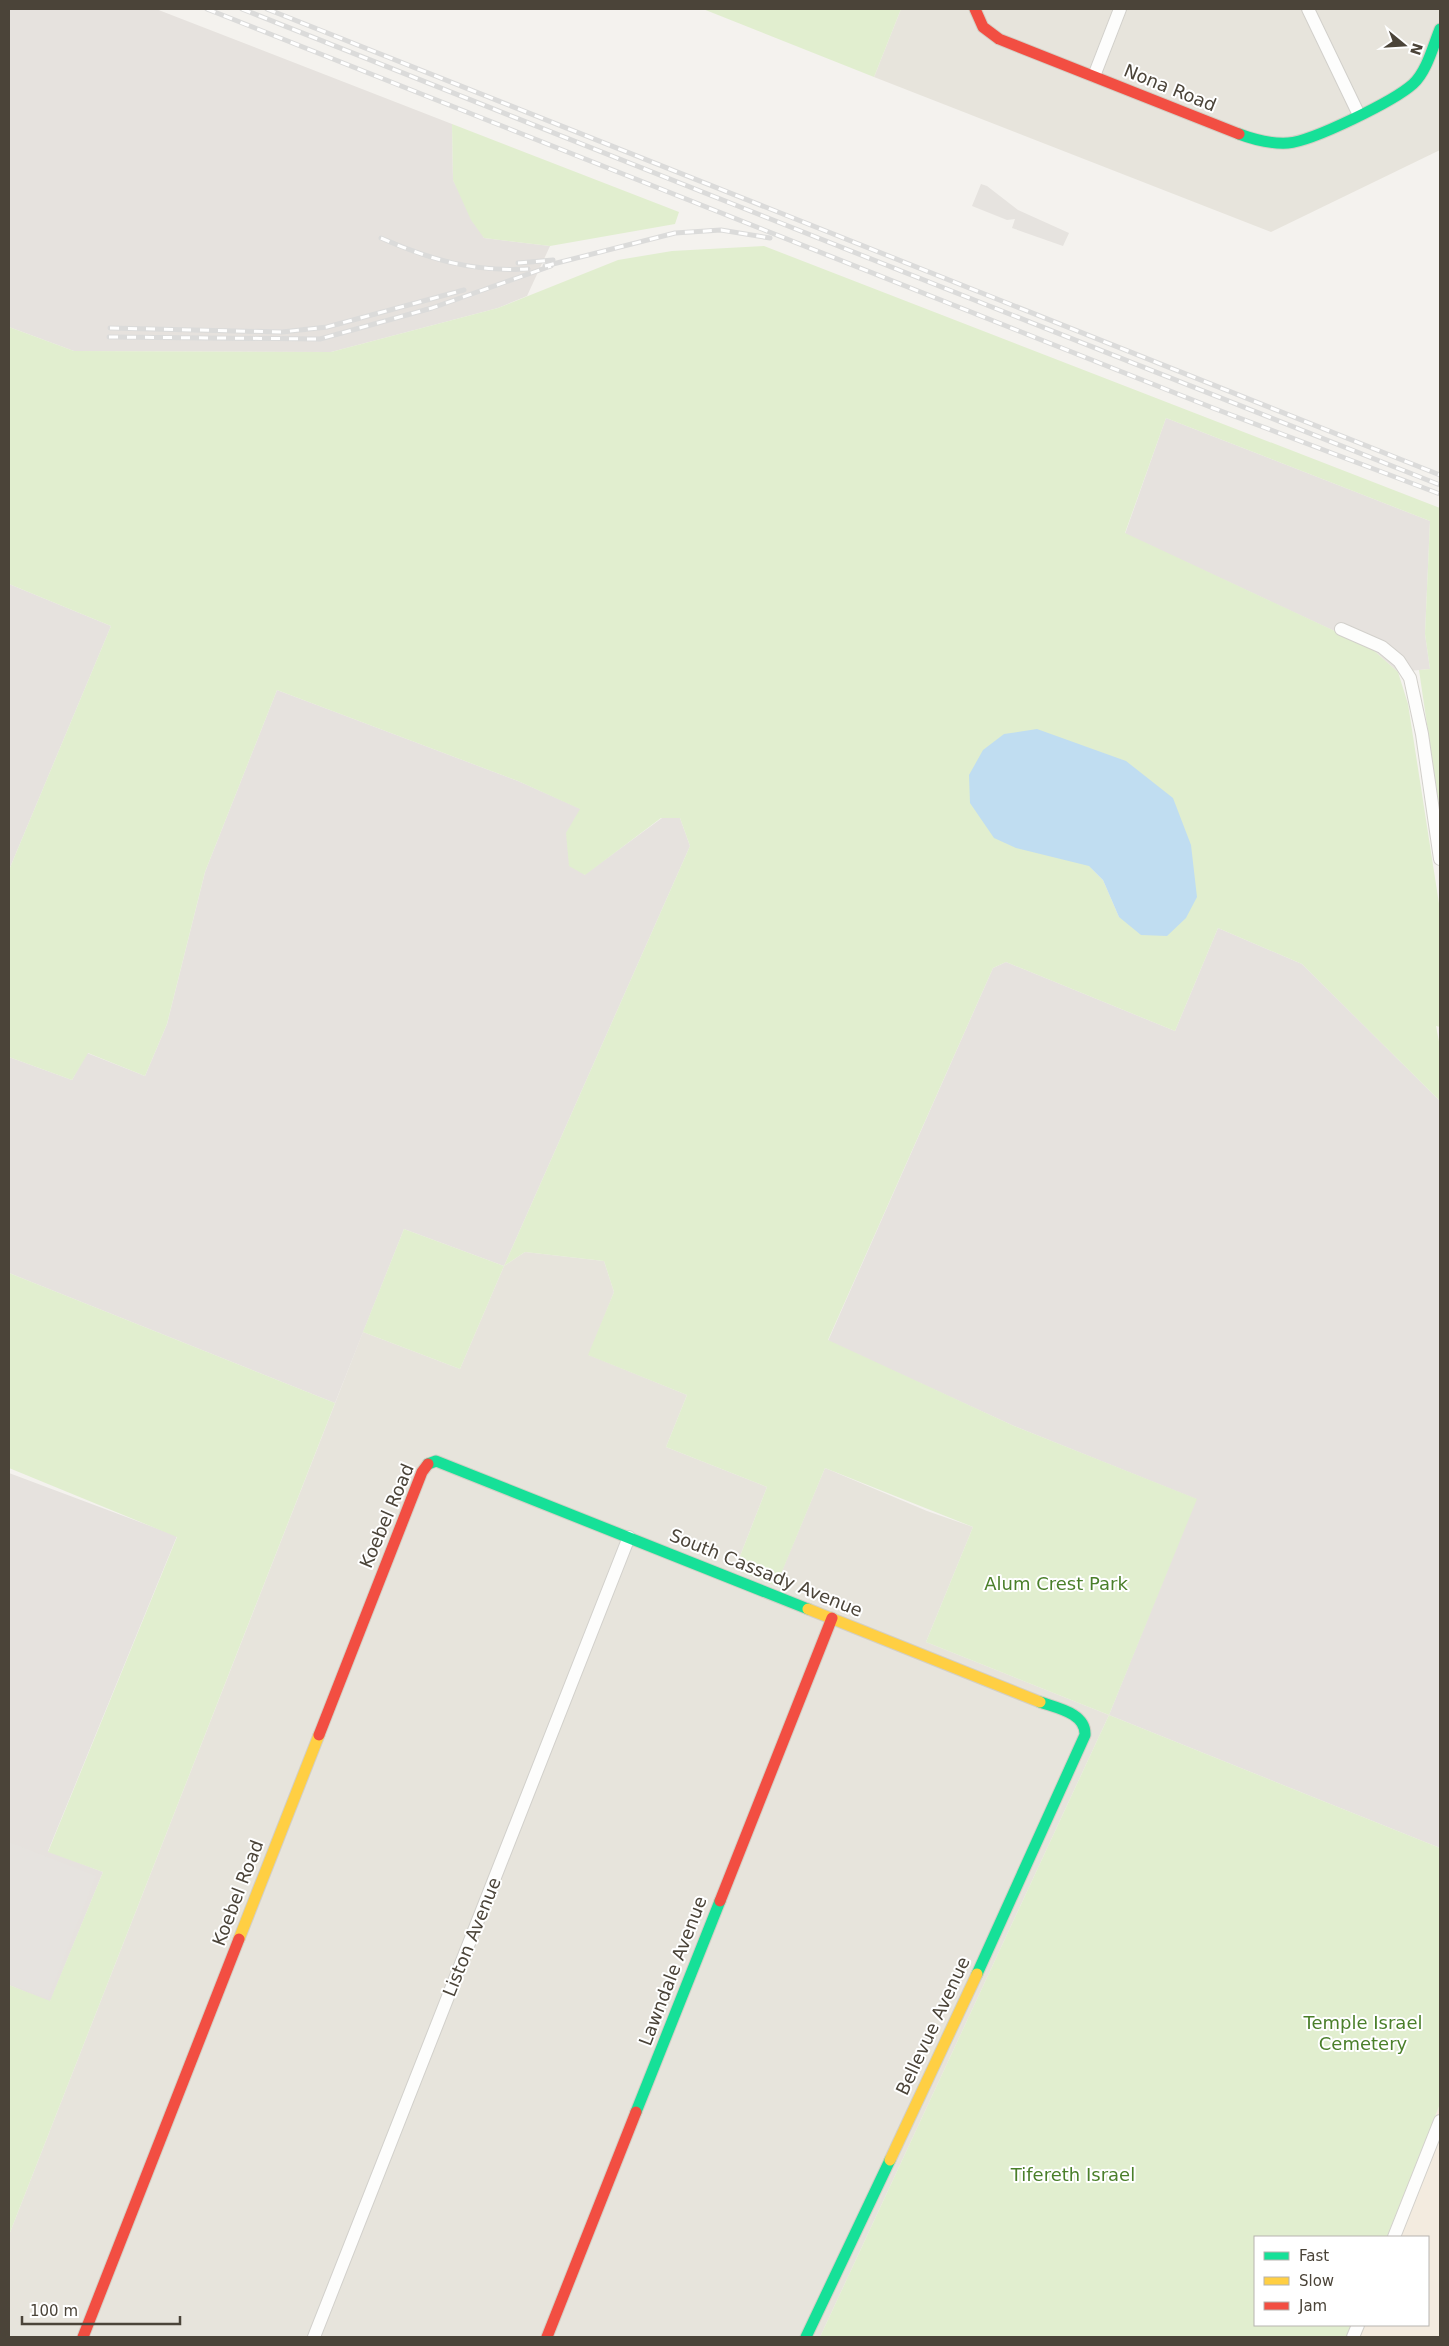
<svg xmlns="http://www.w3.org/2000/svg" width="1449" height="2346" font-family="'DejaVu Sans',sans-serif">
<style>
.residential{fill:#e7e4dc}
.commercial{fill:#f3ebdf}
.industrial{fill:#e6e2de}
.green{fill:#e1eecf;fill-rule:evenodd}
.parking{fill:#e6e3df}
.water{fill:#c0ddf1}
.lines{fill:none;stroke-linecap:round;stroke-linejoin:round}
.street-casing{stroke:#d2d0cb;stroke-width:14}
.fast-casing{stroke:#d3cfc5;stroke-width:13}
.slow-casing{stroke:#d3cfc5;stroke-width:13}
.jam-casing{stroke:#d3cfc5;stroke-width:13}
.street{stroke:#fdfdfc;stroke-width:12}
.fast{stroke:#16e098;stroke-width:11}
.slow{stroke:#ffcf43;stroke-width:11}
.jam{stroke:#f24e42;stroke-width:11}
.rail-casing{stroke:#dbdbda;stroke-width:5}
.rail{stroke:#fff;stroke-width:3;stroke-dasharray:9;stroke-linecap:butt}
.labels{text-anchor:middle;stroke-width:4;stroke-linejoin:round;paint-order:stroke}
.street-label{font-size:18px;fill:#4b4439;stroke:#fff}
.park-label{font-size:18px;fill:#4a7f2a;stroke:#fff}
</style>
<rect width="100%" height="100%" fill="#f4f2ee"/>
<g class="residential">
<path d="M 901,9 L 1440,9 L 1440,150 L 1271,232 L 874,77 Z"/>
<path d="M 525,1252 L 604,1261 L 614,1292 L 589,1355 L 687,1395 L 666,1447 L 767,1487 L 735,1569 L 776,1585 L 825,1468 L 927,1511 L 973,1527 L 926,1642 L 1109,1715 L 820,2337 L 9,2337 L 9,2235 L 363,1332 L 460,1369 L 504,1266 Z"/>
</g>
<path class="commercial" d="M 1440,2104 L 1440,2337 L 1348,2337 L 1353,2325 L 1428,2325 L 1428,2237 L 1387,2237 Z"/>
<g class="industrial">
<path d="M 9,9 L 156,9 L 452,124 L 453,180 L 484,238 L 550,246 L 527,296 L 498,308 L 331,352 L 74,351 L 9,327 Z"/>
<path d="M 1166,418 L 1430,521 L 1425,634 L 1430,669 L 1398,672 L 1371,648 L 1125,534 Z"/>
<path d="M 9,584 L 111,626 L 9,870 Z"/>
<path d="M 277,690 L 518,781 L 581,809 L 584,875 L 662,818 L 680,818 L 690,846 L 504,1266 L 404,1229 L 335,1403 L 9,1273 L 9,1057 L 72,1080 L 87,1053 L 145,1076 L 167,1024 L 205,872 Z"/>
<path d="M 1218,928 L 1302,964 L 1440,1101 L 1440,1848 L 1109,1715 L 1196,1499 L 1014,1426 L 828,1341 L 993,968 L 1006,962 L 1175,1031 Z"/>
<path d="M 9,1473 L 177,1536 L 48,1851 L 103,1872 L 50,2002 L 9,1985 Z"/>
</g>
<g class="green">
<path d="M 703,9 L 901,9 L 874,77 Z"/>
<path d="M 452,124 L 679,212 L 675,224 L 550,246 L 484,238 L 471,220 L 453,180 Z"/>
<path d="M 764,246 L 1440,508 L 1440,813 L 1419,670 L 1430,669 L 1425,634 L 1430,521 L 1166,418 L 1125,533 L 1371,648 L 1398,672 L 1408,704 L 1440,910 L 1440,1027 L 1436,1026 L 1440,1047 L 1440,1101 L 1302,964 L 1218,928 L 1175,1031 L 1006,962 L 993,968 L 828,1340 L 1014,1426 L 1197,1499 L 1109,1715 L 1440,1848 L 1440,2104 L 1387,2237 L 1255,2237 L 1255,2325 L 1353,2325 L 1348,2337 L 820,2337 L 1109,1715 L 926,1642 L 973,1527 L 825,1468 L 776,1586 L 735,1569 L 767,1487 L 666,1447 L 687,1395 L 588,1355 L 614,1292 L 604,1261 L 525,1252 L 504,1266 L 460,1369 L 363,1332 L 404,1229 L 504,1266 L 690,846 L 680,818 L 661,818 L 585,875 L 569,866 L 566,833 L 580,809 L 518,781 L 277,690 L 205,872 L 167,1024 L 145,1076 L 88,1053 L 72,1080 L 9,1057 L 9,870 L 111,626 L 9,584 L 9,327 L 74,351 L 331,352 L 498,308 L 618,260 L 672,251 ZM 1089,866 L 1167,936 L 1119,917 L 1103,880 Z"/>
<path d="M 9,1273 L 335,1403 L 9,2235 L 9,1985 L 50,2001 L 103,1872 L 48,1852 L 177,1537 L 9,1468 Z"/>
</g>
<g class="parking">
<path d="M 981,184 L 987,186 L 1018,210 L 1069,233 L 1063,246 L 1012,228 L 1015,219 L 1007,220 L 972,206 Z"/>
<path d="M 9,1842 L 96,1876 L 48,1999 L 9,1984 Z"/>
</g>
<path class="water" d="M 1037,729 L 1126,761 L 1173,798 L 1191,845 L 1197,897 L 1186,918 L 1167,936 L 1141,935 L 1119,917 L 1103,880 L 1089,866 L 1016,848 L 994,838 L 970,803 L 969,775 L 983,750 L 1004,734 Z"/>
<g class="lines">
<defs>
<g id="street">
<path d="M 1308,9 L 1359,115"/>
<path d="M 1094,76 L 1120,9"/>
<path d="M 1341,629 L 1382,647 L 1399,661 L 1410,678 L 1422,734 L 1440,859"/>
<path d="M 1394,2237 L 1440,2121"/>
<path d="M 314,2337 L 629,1537"/>
<path d="M 1353,2337 L 1358,2325"/>
</g>
<g id="fast">
<path d="M 1239,134 C 1255,140 1271,144 1288,143 C 1313,141 1394,101 1413,84 C 1427,71 1433,46 1440,29"/>
<path d="M 428,1464 L 436,1461 L 808,1609"/>
<path d="M 977,1974 L 1085,1735 C 1086,1713 1057,1708 1040,1702"/>
<path d="M 636,2112 L 720,1901"/>
<path d="M 806,2337 L 890,2160"/>
</g>
<g id="slow">
<path d="M 808,1609 L 1040,1702"/>
<path d="M 239,1939 L 319,1735"/>
<path d="M 890,2160 L 977,1974"/>
</g>
<g id="jam">
<path d="M 975,9 L 983,27 L 999,39 L 1239,134"/>
<path d="M 319,1735 L 422,1472 L 428,1464"/>
<path d="M 720,1901 L 832,1618"/>
<path d="M 83,2337 L 239,1939"/>
<path d="M 547,2337 L 636,2112"/>
</g>
</defs>
<use href="#street" class="street-casing"/>
<use href="#fast" class="fast-casing"/>
<use href="#slow" class="slow-casing"/>
<use href="#jam" class="jam-casing"/>
<use href="#street" class="street"/>
<use href="#fast" class="fast"/>
<use href="#slow" class="slow"/>
<use href="#jam" class="jam"/>
<defs>
<g id="rail">
<path d="M 207,9 L 1213,408 L 1440,494"/>
<path d="M 242,9 L 1440,485"/>
<path d="M 267,9 L 1440,475"/>
<path d="M 381,238 C 431,260 473,272 528,269"/>
<path d="M 518,263 L 553,260"/>
<path d="M 545,266 L 675,233 L 721,230 L 770,238"/>
<path d="M 110,328 L 282,332 L 327,327 L 464,290"/>
<path d="M 109,337 L 320,339 L 432,308 L 551,266"/>
</g>
</defs>
<use href="#rail" class="rail-casing"/>
<use href="#rail" class="rail"/>
</g>
<g class="labels">
<g class="street-label">
<text transform="translate(1170 88) rotate(22)" y="6">Nona Road</text>
<text transform="translate(387 1516) rotate(-67)" y="6">Koebel Road</text>
<text transform="translate(766 1573) rotate(22)" y="6">South Cassady Avenue</text>
<text transform="translate(238 1893) rotate(-69)" y="6">Koebel Road</text>
<text transform="translate(472 1937) rotate(-68)" y="6">Liston Avenue</text>
<text transform="translate(673 1971) rotate(-69)" y="6">Lawndale Avenue</text>
<text transform="translate(933 2026) rotate(-65)" y="6">Bellevue Avenue</text>
</g>
<g class="park-label">
<text x="1056" y="1590">Alum Crest Park</text>
<text x="1363" y="2029">Temple Israel<tspan x="1363" dy="21">Cemetery</tspan></text>
<text x="1073" y="2181">Tifereth Israel</text>
</g>
</g>
<rect width="1449" height="2346" fill="none" stroke="#4b4439" stroke-width="20"/>
<rect x="1254" y="2236" width="175" height="90" fill="#ffffff" stroke="#b7b4b0"/>
<rect x="1264" y="2252" width="25" height="8" fill="#16e098" stroke="#b7b4b0"/>
<text x="1299" y="2261" font-size="15" fill="#4b4439">Fast</text>
<rect x="1264" y="2277" width="25" height="8" fill="#ffcf43" stroke="#b7b4b0"/>
<text x="1299" y="2286" font-size="15" fill="#4b4439">Slow</text>
<rect x="1264" y="2302" width="25" height="8" fill="#f24e42" stroke="#b7b4b0"/>
<text x="1299" y="2311" font-size="15" fill="#4b4439">Jam</text>
<g transform="translate(1404 45) rotate(108)" stroke="#ffffff" stroke-width="4" paint-order="stroke">
<path d="M0-4L9 19L0 12L-9 19Z" fill="#4b4439"/>
<text y="-8" font-size="14" font-weight="bold" text-anchor="middle" fill="#4b4439">N</text>
</g>
<path d="M22 2316v8h158v-8" fill="none" stroke="#4b4439" stroke-width="2.5"/>
<text x="30" y="2316" font-size="15" fill="#4b4439" stroke="#ffffff" stroke-width="4" paint-order="stroke">100 m</text>
</svg>
